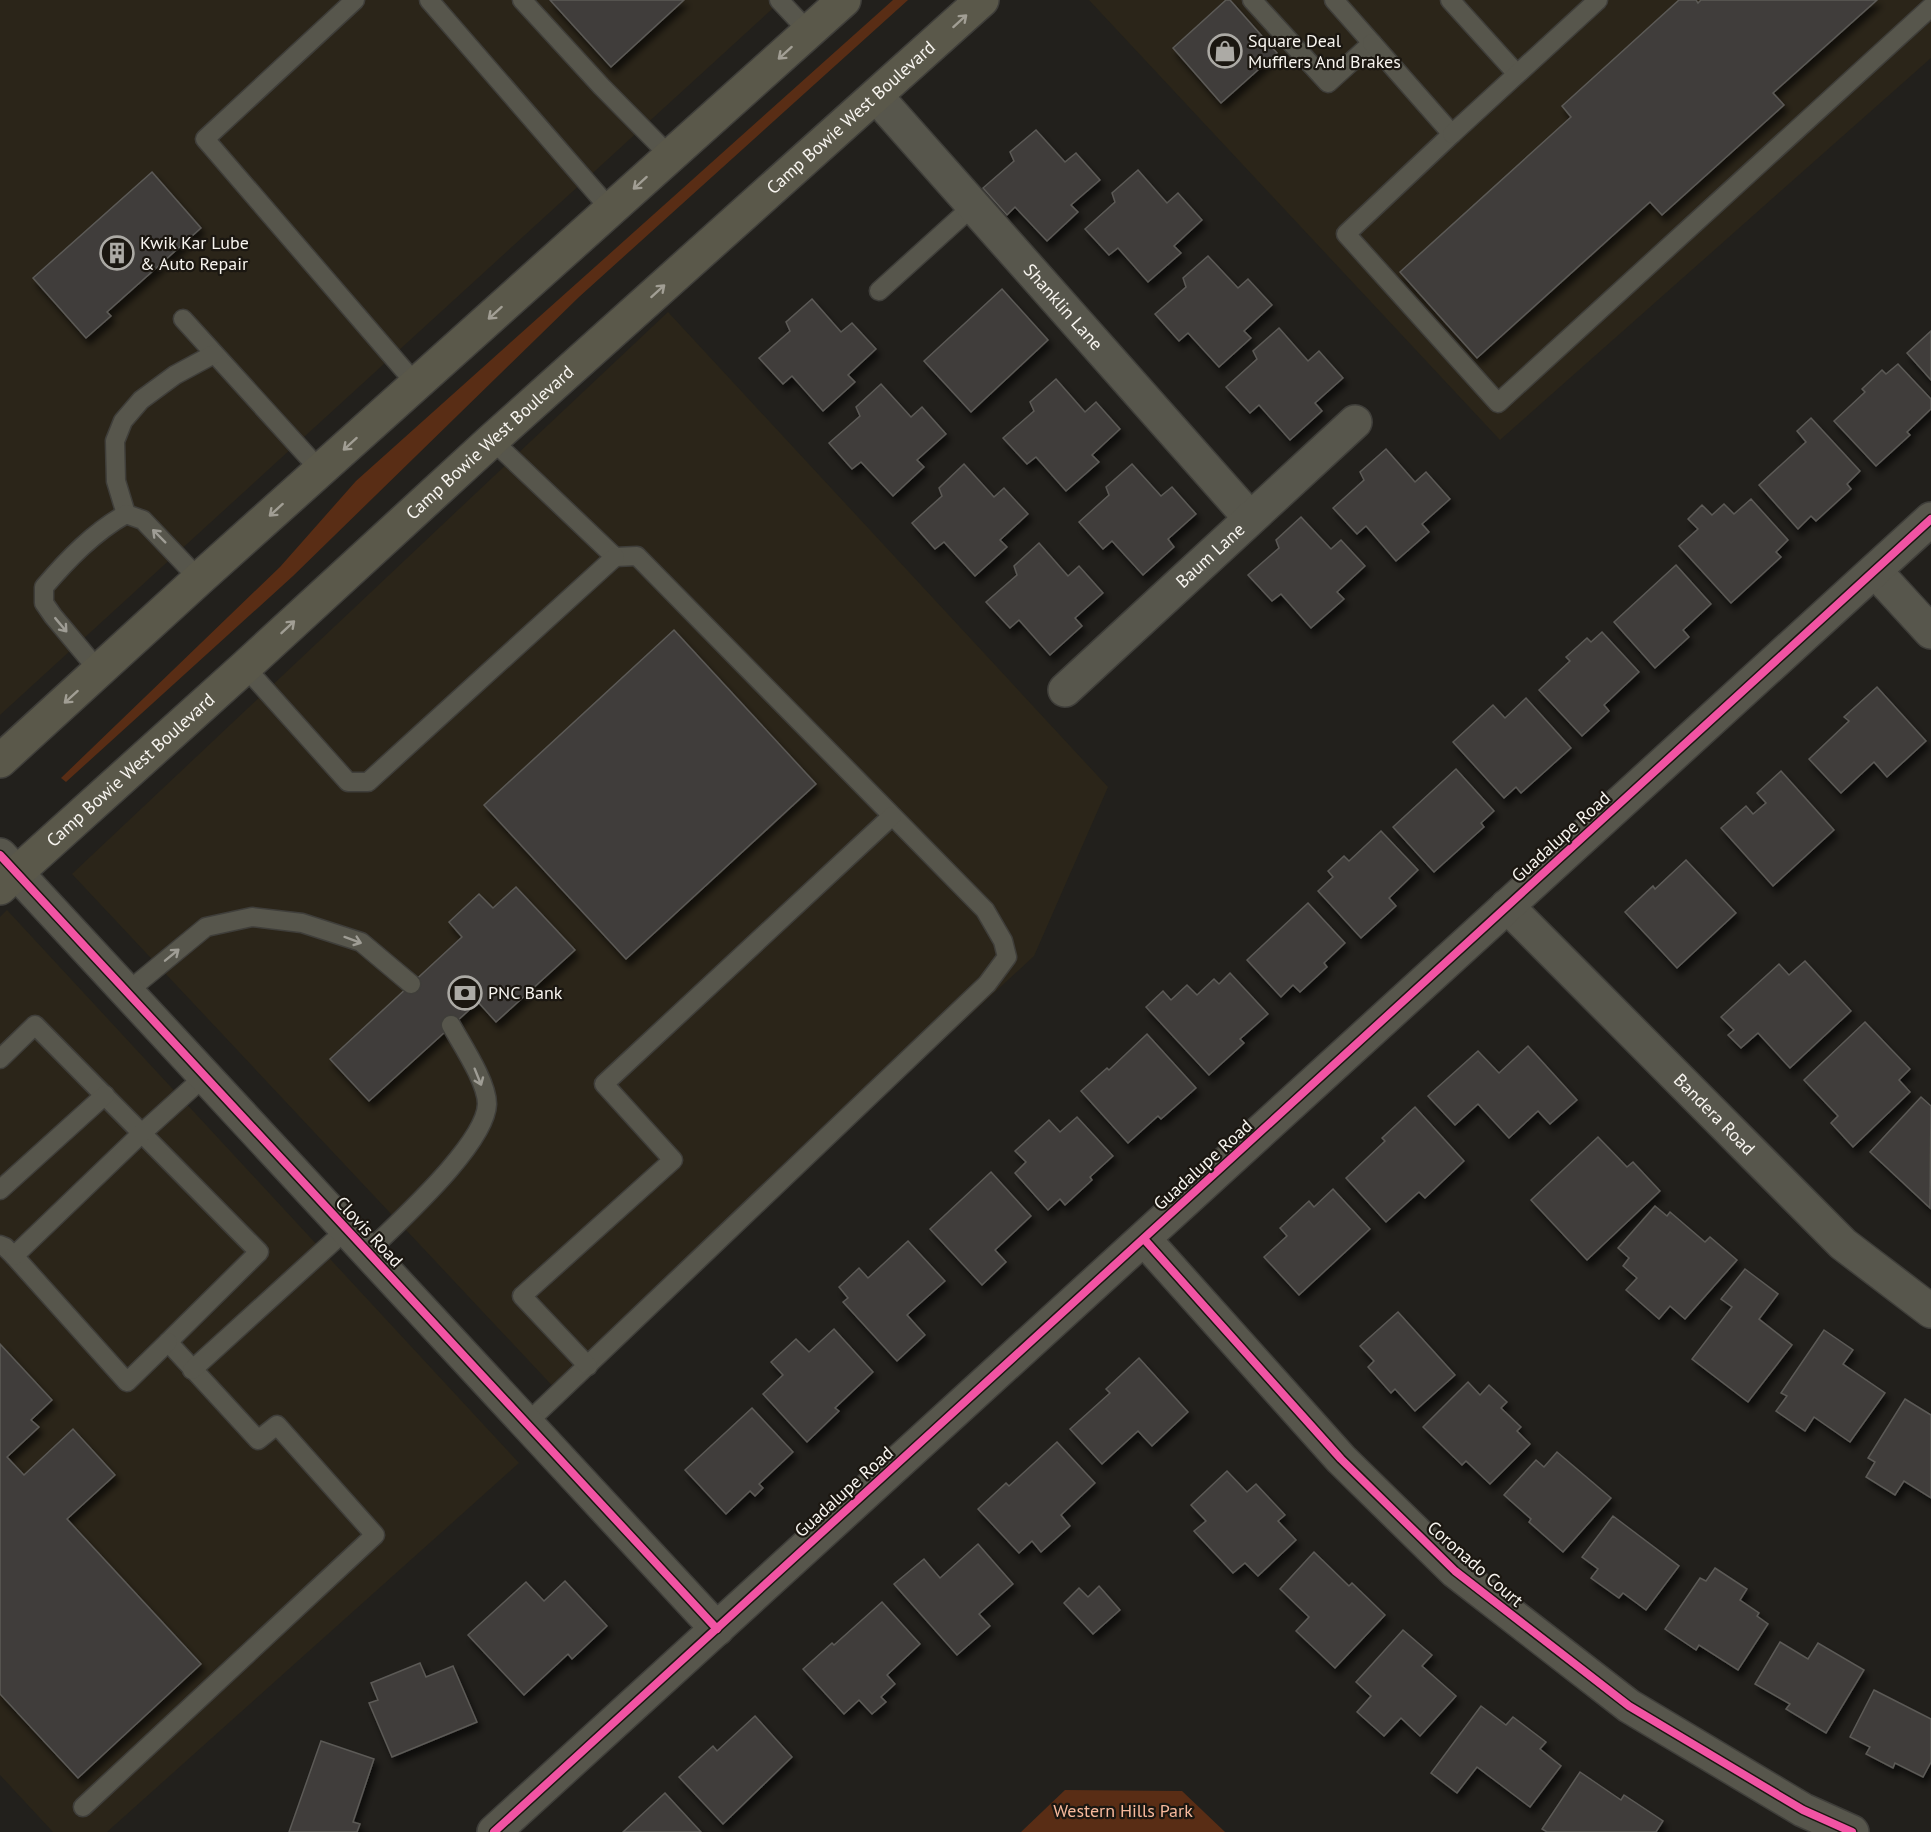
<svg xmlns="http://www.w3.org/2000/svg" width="1931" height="1832" font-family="'PT Sans',sans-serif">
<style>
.built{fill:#2b2519}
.green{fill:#592d15}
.building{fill:#403e3a;stroke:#5c5a57;stroke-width:1.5;filter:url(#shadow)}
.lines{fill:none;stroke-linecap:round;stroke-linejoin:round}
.service-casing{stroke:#3f3e3a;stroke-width:21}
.minor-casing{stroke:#3f3e3a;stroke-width:36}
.primary-casing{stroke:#3f3e3a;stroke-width:36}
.service{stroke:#57564c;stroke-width:18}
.minor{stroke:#57564c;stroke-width:33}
.primary{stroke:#5a584a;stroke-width:33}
.cycleway-casing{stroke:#1b1711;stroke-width:11}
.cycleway{stroke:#f153a3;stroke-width:8}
.oneway{stroke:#a19e94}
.oneway2{stroke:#9f9d95}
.labels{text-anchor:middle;stroke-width:4.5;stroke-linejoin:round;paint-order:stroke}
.poi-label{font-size:18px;fill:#f7f4ef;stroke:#1b1711;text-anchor:start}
.street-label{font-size:18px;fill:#f7f4ef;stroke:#1b1711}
.park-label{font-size:18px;fill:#f7b99c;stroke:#1b1711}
</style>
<defs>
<filter id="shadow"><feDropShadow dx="3.5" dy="6" stdDeviation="3" flood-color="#0009"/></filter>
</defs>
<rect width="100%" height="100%" fill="#22201c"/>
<g class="built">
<path d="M 0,0 L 782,0 L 0,715 Z"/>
<path d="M 1089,0 L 1931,0 L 1931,58 L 1500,440 Z"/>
<path d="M 668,312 L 1108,787 L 1034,956 L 560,1394 L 72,874 Z"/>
<path d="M 7,910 L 519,1463 L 107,1832 L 53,1832 L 0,1775 L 0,917 Z"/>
</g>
<g class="green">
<path d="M 893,0 L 908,0 L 579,297 L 293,576 L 66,782 L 61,778 L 280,567 L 356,481 Z"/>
<path d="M 1065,1790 L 1182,1791 L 1225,1832 L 1021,1832 Z"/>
</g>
<g class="building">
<path d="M 550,0 L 684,0 L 611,67 Z"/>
<path d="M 1226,0 L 1230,0 L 1277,53 L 1221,103 L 1173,48 Z"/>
<path d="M 1679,0 L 1696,0 L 1698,3 L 1701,0 L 1877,0 L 1773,93 L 1784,105 L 1662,215 L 1650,202 L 1477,358 L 1400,272 L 1571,117 L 1562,106 Z"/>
<path d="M 1036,130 L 1065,162 L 1076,153 L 1100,180 L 1071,205 L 1078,212 L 1047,241 L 1015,207 L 1007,215 L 983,188 L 1014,161 L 1010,152 Z"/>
<path d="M 1138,170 L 1167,203 L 1178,193 L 1202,220 L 1174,246 L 1181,253 L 1148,282 L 1118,248 L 1109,255 L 1085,229 L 1115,202 L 1112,193 Z"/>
<path d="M 152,172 L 201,228 L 107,312 L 111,316 L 86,338 L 33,278 Z"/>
<path d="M 1208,256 L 1238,288 L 1248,279 L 1272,305 L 1244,331 L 1251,338 L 1219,367 L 1188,333 L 1179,341 L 1155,314 L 1186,287 L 1183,278 Z"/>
<path d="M 1002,289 L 1048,340 L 971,412 L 924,361 Z"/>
<path d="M 812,299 L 841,332 L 852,323 L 876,349 L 848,375 L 855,382 L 823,411 L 792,376 L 783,384 L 759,358 L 790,331 L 786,322 Z"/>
<path d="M 1279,328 L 1308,361 L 1319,351 L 1343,378 L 1315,403 L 1322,411 L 1290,440 L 1259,405 L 1250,413 L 1226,387 L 1257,359 L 1253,351 Z"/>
<path d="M 1931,331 L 1931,380 L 1907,353 Z"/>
<path d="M 1898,364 L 1931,399 L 1931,409 L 1907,432 L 1910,435 L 1876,466 L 1834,421 L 1865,392 L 1862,389 L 1882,370 L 1886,374 Z"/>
<path d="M 1056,379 L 1085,412 L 1096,402 L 1120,429 L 1092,455 L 1099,462 L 1066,491 L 1036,457 L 1027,464 L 1003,438 L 1034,411 L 1030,402 Z"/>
<path d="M 881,384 L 911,417 L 922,407 L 946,434 L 917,460 L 924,467 L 893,496 L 861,462 L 852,469 L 829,443 L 860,416 L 856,407 Z"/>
<path d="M 1811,418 L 1860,471 L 1847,484 L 1851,489 L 1816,521 L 1811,516 L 1798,529 L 1759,485 L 1806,442 L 1797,431 Z"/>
<path d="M 1386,449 L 1415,482 L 1426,472 L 1450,499 L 1422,524 L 1429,532 L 1396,561 L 1366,526 L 1357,534 L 1333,508 L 1364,480 L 1360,472 Z"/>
<path d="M 964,464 L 994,497 L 1004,488 L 1028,514 L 1000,540 L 1007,547 L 975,576 L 944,542 L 935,549 L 912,523 L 942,496 L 939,488 Z"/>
<path d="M 1132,464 L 1161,496 L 1172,487 L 1196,514 L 1168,539 L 1174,547 L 1143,575 L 1112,541 L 1103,549 L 1079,522 L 1109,495 L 1106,487 Z"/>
<path d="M 1751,499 L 1788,540 L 1776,552 L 1781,557 L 1731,603 L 1679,546 L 1698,529 L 1688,519 L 1702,505 L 1712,515 L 1724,504 L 1734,514 Z"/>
<path d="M 1301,517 L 1331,549 L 1341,540 L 1365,566 L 1337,592 L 1344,599 L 1311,628 L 1281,594 L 1272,601 L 1248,575 L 1279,548 L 1276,540 Z"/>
<path d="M 1039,543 L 1068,576 L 1079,566 L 1103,593 L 1075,618 L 1082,626 L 1050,655 L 1019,620 L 1010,628 L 986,602 L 1017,575 L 1014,566 Z"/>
<path d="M 1676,565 L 1711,604 L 1683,630 L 1689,637 L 1655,668 L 1614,622 Z"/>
<path d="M 674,630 L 816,784 L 626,959 L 484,805 Z"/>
<path d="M 1602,632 L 1639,672 L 1604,705 L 1609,711 L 1582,736 L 1539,690 L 1570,661 L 1566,657 L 1587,638 L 1591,642 Z"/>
<path d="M 1877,687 L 1926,741 L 1887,777 L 1874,762 L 1841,793 L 1809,759 L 1849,721 L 1844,717 Z"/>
<path d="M 1526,698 L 1571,748 L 1521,793 L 1516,787 L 1504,798 L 1453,742 L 1493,705 L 1505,718 Z"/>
<path d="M 1456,769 L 1494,811 L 1481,823 L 1484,827 L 1434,872 L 1393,827 Z"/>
<path d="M 1781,771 L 1834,830 L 1773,886 L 1721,828 L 1746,806 L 1753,814 L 1766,803 L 1757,793 Z"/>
<path d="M 1381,831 L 1418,870 L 1389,898 L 1396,906 L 1361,938 L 1318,891 L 1333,877 L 1328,871 L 1344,856 L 1349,861 Z"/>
<path d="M 1686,860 L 1736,913 L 1677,968 L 1625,912 L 1653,886 L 1655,889 Z"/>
<path d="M 516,887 L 575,950 L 496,1022 L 478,1002 L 369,1101 L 330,1059 L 462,937 L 449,922 L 479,894 L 493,908 Z"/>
<path d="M 1308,903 L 1345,943 L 1324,963 L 1327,967 L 1300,992 L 1293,985 L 1281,997 L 1247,960 Z"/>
<path d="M 1805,961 L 1851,1011 L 1790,1068 L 1758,1033 L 1741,1048 L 1728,1035 L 1734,1030 L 1721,1017 L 1779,964 L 1789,975 Z"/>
<path d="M 1230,973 L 1268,1014 L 1240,1039 L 1244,1043 L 1209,1075 L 1146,1007 L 1163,991 L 1171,1000 L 1187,985 L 1197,995 L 1214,979 L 1219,984 Z"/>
<path d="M 1865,1022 L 1910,1069 L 1899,1080 L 1910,1092 L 1853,1147 L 1831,1123 L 1838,1116 L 1804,1080 Z"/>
<path d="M 1147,1034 L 1196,1088 L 1161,1119 L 1158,1116 L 1128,1143 L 1081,1091 L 1107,1068 L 1109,1070 Z"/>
<path d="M 1528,1046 L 1577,1100 L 1550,1124 L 1538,1111 L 1509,1138 L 1478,1104 L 1455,1125 L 1428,1096 L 1478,1051 L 1499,1073 Z"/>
<path d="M 1921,1097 L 1931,1106 L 1930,1208 L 1870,1152 Z"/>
<path d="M 1415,1107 L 1464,1161 L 1425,1198 L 1419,1192 L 1386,1222 L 1346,1178 L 1385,1141 L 1382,1138 Z"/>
<path d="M 1077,1117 L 1113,1156 L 1090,1177 L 1092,1180 L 1065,1205 L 1060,1199 L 1048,1210 L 1015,1173 L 1026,1162 L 1015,1151 L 1049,1120 L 1060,1132 Z"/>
<path d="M 1598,1137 L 1627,1167 L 1633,1162 L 1660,1191 L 1587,1260 L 1531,1200 Z"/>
<path d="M 991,1172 L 1031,1216 L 995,1250 L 1006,1262 L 982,1285 L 930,1229 Z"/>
<path d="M 1333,1189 L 1370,1229 L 1299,1295 L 1264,1257 L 1287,1236 L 1280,1228 L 1309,1201 L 1314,1207 Z"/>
<path d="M 1655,1206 L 1667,1216 L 1670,1212 L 1705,1242 L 1710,1237 L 1737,1260 L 1685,1319 L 1670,1306 L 1659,1319 L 1626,1290 L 1637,1278 L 1623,1266 L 1629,1258 L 1618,1248 Z"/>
<path d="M 908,1241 L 945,1281 L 907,1315 L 925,1335 L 897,1361 L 843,1302 L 848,1298 L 839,1287 L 859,1268 L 868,1278 Z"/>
<path d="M 1745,1269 L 1778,1294 L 1759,1319 L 1792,1345 L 1748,1402 L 1692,1359 L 1732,1307 L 1721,1299 Z"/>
<path d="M 1398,1312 L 1455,1375 L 1415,1411 L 1395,1389 L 1391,1393 L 1368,1367 L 1374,1361 L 1360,1346 Z"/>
<path d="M 834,1329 L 873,1372 L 835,1408 L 839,1411 L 807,1442 L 763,1394 L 783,1375 L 771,1362 L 796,1339 L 809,1352 Z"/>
<path d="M 1824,1330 L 1853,1350 L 1843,1364 L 1885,1393 L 1850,1442 L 1814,1417 L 1805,1431 L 1776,1411 L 1787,1396 L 1781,1393 Z"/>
<path d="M 0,1344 L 52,1400 L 31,1420 L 39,1427 L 7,1457 L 24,1475 L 73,1429 L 115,1475 L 67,1519 L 201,1664 L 78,1778 L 0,1694 Z"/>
<path d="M 1139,1358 L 1188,1412 L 1152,1446 L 1138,1431 L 1102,1464 L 1070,1429 L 1110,1393 L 1106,1389 Z"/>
<path d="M 1468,1382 L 1480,1395 L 1489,1385 L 1507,1402 L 1501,1408 L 1521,1427 L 1517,1431 L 1530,1444 L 1490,1484 L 1466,1461 L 1462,1465 L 1423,1427 Z"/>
<path d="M 1905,1399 L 1931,1415 L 1931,1498 L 1904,1481 L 1895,1495 L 1866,1477 L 1875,1462 L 1868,1458 Z"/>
<path d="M 752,1408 L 793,1452 L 759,1484 L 763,1488 L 755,1496 L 750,1491 L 726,1514 L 685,1470 Z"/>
<path d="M 1057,1442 L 1095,1483 L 1061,1515 L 1070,1526 L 1041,1552 L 1032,1541 L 1019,1553 L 978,1509 L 1006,1483 L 1009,1486 Z"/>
<path d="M 1557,1452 L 1611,1498 L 1563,1552 L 1529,1522 L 1531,1519 L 1504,1495 L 1536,1460 L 1544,1467 Z"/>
<path d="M 1227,1471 L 1247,1492 L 1256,1484 L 1285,1515 L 1278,1521 L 1296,1540 L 1258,1576 L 1245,1563 L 1233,1573 L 1194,1531 L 1206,1521 L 1191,1505 Z"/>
<path d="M 1613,1516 L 1679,1566 L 1646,1610 L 1623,1593 L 1619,1598 L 1591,1578 L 1598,1569 L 1582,1557 Z"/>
<path d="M 978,1544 L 1013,1584 L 979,1614 L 990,1626 L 957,1655 L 894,1584 L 924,1559 L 940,1578 Z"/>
<path d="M 1314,1552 L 1349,1586 L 1352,1583 L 1385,1615 L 1335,1668 L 1296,1631 L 1309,1617 L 1280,1589 Z"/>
<path d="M 1715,1568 L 1747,1589 L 1740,1600 L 1759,1613 L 1757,1616 L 1768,1624 L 1738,1670 L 1699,1645 L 1696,1650 L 1665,1629 L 1700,1578 L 1706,1581 Z"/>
<path d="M 565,1581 L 607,1626 L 572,1659 L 568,1654 L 524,1695 L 468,1635 L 526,1582 L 544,1601 Z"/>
<path d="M 1099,1586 L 1120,1610 L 1093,1634 L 1064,1603 L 1079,1588 L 1088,1597 Z"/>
<path d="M 882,1602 L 920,1644 L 887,1675 L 895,1684 L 881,1697 L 886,1702 L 872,1714 L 859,1700 L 844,1714 L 803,1669 L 832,1643 L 834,1645 Z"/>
<path d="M 1403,1630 L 1432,1655 L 1422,1666 L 1456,1696 L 1420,1736 L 1401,1718 L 1384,1736 L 1357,1712 L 1371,1696 L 1356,1682 Z"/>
<path d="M 1780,1642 L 1808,1659 L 1818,1643 L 1864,1670 L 1826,1733 L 1786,1709 L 1790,1704 L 1755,1684 Z"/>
<path d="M 420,1663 L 426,1677 L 453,1666 L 477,1722 L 392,1757 L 369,1703 L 378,1700 L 371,1683 Z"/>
<path d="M 1874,1690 L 1931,1719 L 1931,1762 L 1923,1777 L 1895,1763 L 1893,1768 L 1866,1754 L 1870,1747 L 1850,1737 Z"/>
<path d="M 1481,1706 L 1506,1725 L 1513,1717 L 1546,1742 L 1540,1749 L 1561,1766 L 1530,1807 L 1477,1767 L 1457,1793 L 1431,1773 Z"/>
<path d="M 755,1716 L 792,1757 L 723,1824 L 679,1777 L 713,1746 L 717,1751 Z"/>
<path d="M 321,1741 L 374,1759 L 353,1822 L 360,1824 L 357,1832 L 289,1832 Z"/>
<path d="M 1580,1772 L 1621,1800 L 1624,1795 L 1663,1821 L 1656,1832 L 1547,1832 L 1542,1829 Z"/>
<path d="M 665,1793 L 701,1832 L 623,1832 Z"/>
</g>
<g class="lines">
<defs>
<g id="service">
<path d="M 355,0 L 205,139 L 416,384"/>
<path d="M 429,0 L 611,210"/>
<path d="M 522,0 L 601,86 L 670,156"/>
<path d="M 779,0 L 809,32"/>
<path d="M 1252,0 L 1328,83 L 1372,43 L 1334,0"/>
<path d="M 1450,0 L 1517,74"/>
<path d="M 1372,43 L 1452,134 L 1346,234 L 1498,403 L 1931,7"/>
<path d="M 1452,134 L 1598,0"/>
<path d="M 879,291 L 974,205"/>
<path d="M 183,319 L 320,470"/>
<path d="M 492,440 L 615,557 L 637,556 L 985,910 L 1003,941 L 1007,957 L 987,984 L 527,1423"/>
<path d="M 126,514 L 116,481 L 115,441 L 123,421 L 141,400 L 175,375 L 214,354"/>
<path d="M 245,667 L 348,782 L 368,782 L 615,557"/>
<path d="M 99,671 L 53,616 L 44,603 L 44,587 C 68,559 94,532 126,514 L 143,520 L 199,579"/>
<path d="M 127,992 L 206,927 L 252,917 L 302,923 L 361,942 L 411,984"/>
<path d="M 0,1059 L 35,1025 L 259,1252 L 168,1342 L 258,1440 L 277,1425 L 375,1535 L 83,1807"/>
<path d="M 0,1190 L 105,1095"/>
<path d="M 0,1245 L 5,1247 L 14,1256 L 127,1382 L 168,1342"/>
<path d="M 368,1252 C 397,1223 486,1144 487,1104 C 487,1082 462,1045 451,1025"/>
<path d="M 14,1256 L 142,1133 L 205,1076"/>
<path d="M 588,1366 L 522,1296 L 673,1160 L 604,1084 L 892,816"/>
<path d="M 192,1370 L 347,1229"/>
</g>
<g id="minor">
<path id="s1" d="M 876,96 L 1250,518"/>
<path d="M 1875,571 L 1931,632"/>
<path id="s2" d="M 1065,690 L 1355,422"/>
<path d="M 0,855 L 717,1629"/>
<path id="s3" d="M 1507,906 L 1843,1244 L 1931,1311"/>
<path d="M 1144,1239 L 1341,1459 L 1455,1571 L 1629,1706 L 1803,1810 L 1852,1832"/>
<path d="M 494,1832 L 1931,519"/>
</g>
<g id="primary">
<path d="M 0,761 L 199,579 L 844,0"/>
<path id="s4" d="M 0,888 L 245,667 L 492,440 L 982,0"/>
</g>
</defs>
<use href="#service" class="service-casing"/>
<use href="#minor" class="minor-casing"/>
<use href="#primary" class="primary-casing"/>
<use href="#service" class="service"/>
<use href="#minor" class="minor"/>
<use href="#primary" class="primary"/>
<defs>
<g id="cycleway">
<path d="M 0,855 L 717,1629"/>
<path d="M 1144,1239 L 1341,1459 L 1455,1571 L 1629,1706 L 1803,1810 L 1852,1832"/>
<path d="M 494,1832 L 1931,519"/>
</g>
</defs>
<use href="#cycleway" class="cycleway-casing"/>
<use href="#cycleway" class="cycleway"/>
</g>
<defs><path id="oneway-shaft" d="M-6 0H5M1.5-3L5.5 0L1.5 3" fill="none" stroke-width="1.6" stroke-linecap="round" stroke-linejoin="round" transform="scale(1.5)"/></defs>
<g class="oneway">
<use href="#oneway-shaft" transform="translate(960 21) rotate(-42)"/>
<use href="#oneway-shaft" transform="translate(785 53) rotate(138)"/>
<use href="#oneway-shaft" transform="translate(640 183) rotate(138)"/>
<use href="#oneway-shaft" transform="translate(658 291) rotate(-42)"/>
<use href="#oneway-shaft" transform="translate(495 313) rotate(138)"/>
<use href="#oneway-shaft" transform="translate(350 444) rotate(138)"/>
<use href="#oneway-shaft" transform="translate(276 510) rotate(138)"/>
<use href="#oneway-shaft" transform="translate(288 627) rotate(-43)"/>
<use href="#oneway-shaft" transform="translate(71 697) rotate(138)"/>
</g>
<g class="oneway2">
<use href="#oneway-shaft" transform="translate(159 536) rotate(-135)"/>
<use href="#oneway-shaft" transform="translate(61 625) rotate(50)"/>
<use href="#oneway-shaft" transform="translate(353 940) rotate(20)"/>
<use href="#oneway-shaft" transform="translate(172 955) rotate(-39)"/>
<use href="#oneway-shaft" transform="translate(478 1077) rotate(68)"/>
</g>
<defs>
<symbol id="shop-ring" viewBox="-11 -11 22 22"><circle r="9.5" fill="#1b1711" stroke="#acaaa5" stroke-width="1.5"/><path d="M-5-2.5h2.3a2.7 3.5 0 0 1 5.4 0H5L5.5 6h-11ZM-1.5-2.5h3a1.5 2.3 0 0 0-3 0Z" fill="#acaaa5"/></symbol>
<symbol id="building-ring" viewBox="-11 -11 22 22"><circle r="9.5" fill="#1b1711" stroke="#acaaa5" stroke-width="1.5"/><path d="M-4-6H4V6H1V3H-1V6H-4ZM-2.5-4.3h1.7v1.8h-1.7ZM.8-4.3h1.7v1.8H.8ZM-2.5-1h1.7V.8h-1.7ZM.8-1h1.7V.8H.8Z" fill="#acaaa5"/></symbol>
<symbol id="bank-ring" viewBox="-11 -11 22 22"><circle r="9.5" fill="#1b1711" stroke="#acaaa5" stroke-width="1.5"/><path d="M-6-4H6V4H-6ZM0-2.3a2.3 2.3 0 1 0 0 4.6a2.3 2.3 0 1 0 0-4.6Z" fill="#acaaa5"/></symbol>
</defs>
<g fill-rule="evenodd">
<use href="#shop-ring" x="1206" y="32" width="38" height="38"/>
<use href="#building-ring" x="98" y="234" width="38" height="38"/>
<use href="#bank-ring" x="446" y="974" width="38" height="38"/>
</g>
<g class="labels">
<g class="poi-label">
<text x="1248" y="47">Square Deal<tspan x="1248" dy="21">Mufflers And Brakes</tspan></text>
<text x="140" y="249">Kwik Kar Lube<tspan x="140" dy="21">&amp; Auto Repair</tspan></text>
<text x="488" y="999">PNC Bank</text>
</g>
<g class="street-label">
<text dy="6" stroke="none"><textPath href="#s4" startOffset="1148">Camp Bowie West Boulevard</textPath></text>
<text dy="6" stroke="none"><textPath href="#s1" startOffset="282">Shanklin Lane</textPath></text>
<text dy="6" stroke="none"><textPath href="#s4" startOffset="662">Camp Bowie West Boulevard</textPath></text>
<text dy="6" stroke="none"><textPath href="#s2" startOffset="198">Baum Lane</textPath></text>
<text dy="6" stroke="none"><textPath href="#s4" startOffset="176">Camp Bowie West Boulevard</textPath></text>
<text transform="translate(1561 837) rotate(-42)" y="6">Guadalupe Road</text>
<text dy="6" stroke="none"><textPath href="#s3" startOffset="294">Bandera Road</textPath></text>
<text transform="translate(1203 1165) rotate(-42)" y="6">Guadalupe Road</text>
<text transform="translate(369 1232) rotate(47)" y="6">Clovis Road</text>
<text transform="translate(844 1492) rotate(-42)" y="6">Guadalupe Road</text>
<text transform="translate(1475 1564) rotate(41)" y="6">Coronado Court</text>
</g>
<g class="park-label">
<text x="1123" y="1817">Western Hills Park</text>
</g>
</g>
</svg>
